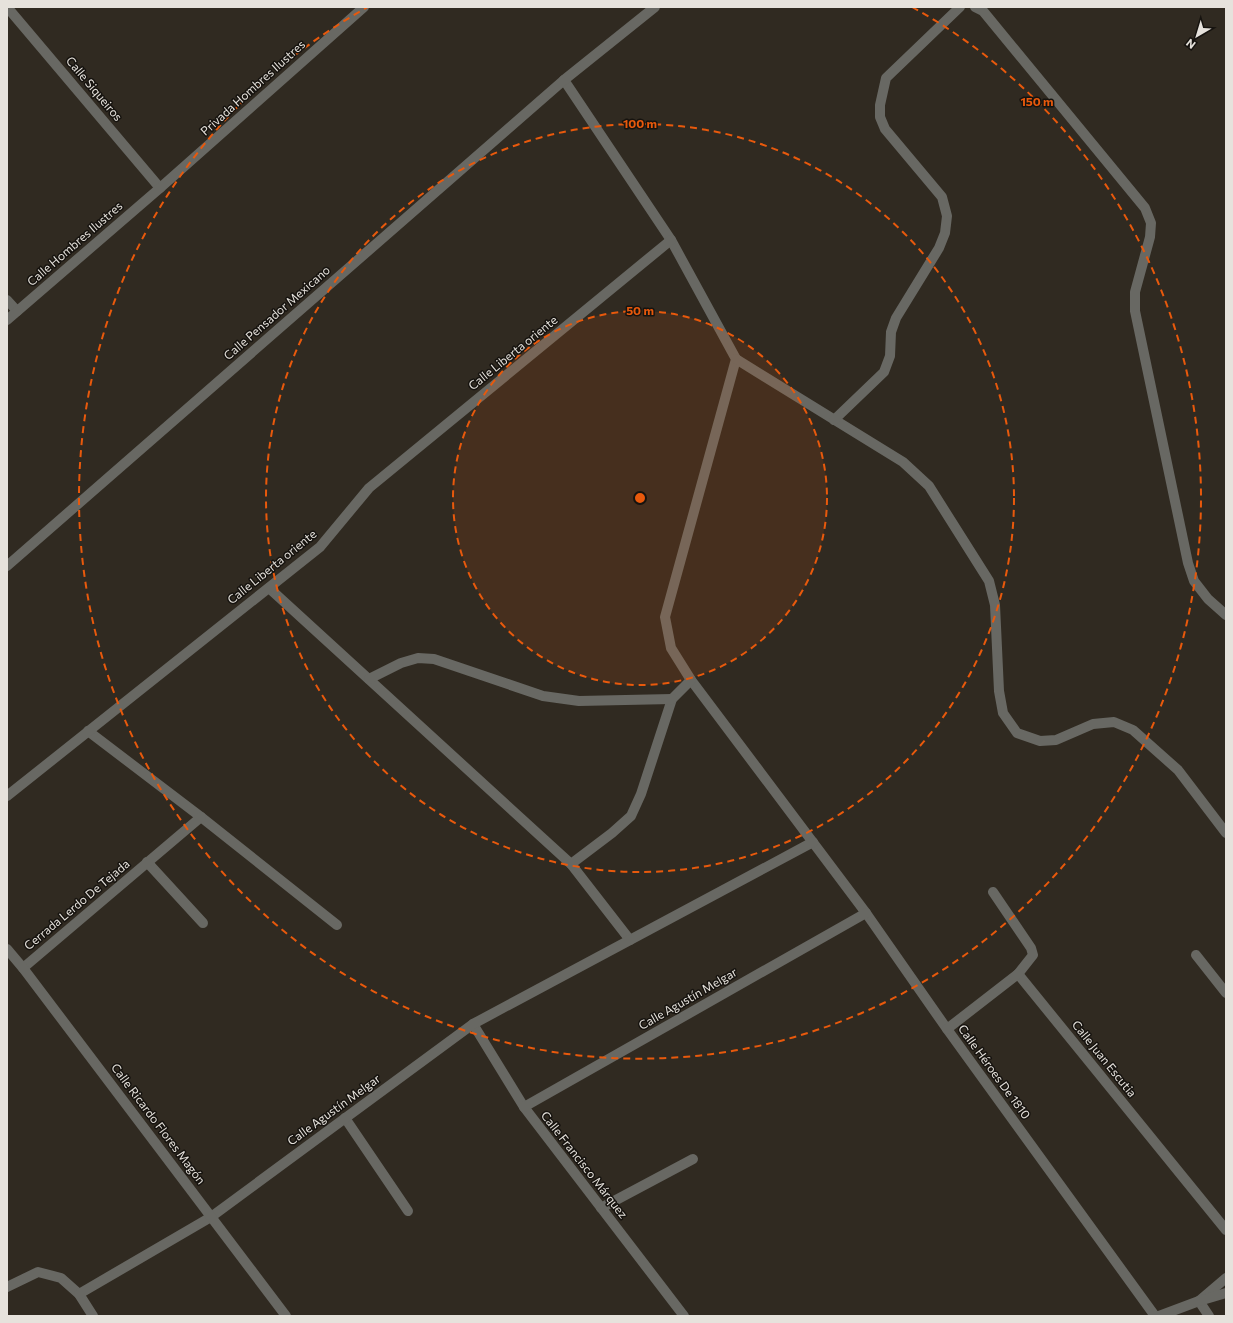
<svg xmlns="http://www.w3.org/2000/svg" width="1233" height="1323" font-family="Commissioner,sans-serif">
<style>
.lines{fill:none;stroke-linecap:round;stroke-linejoin:round}
.minor{stroke:#686863;stroke-width:10}
.tertiary{stroke:#686863;stroke-width:10}
.ring{fill:none;stroke:#e8590c;stroke-width:2;stroke-dasharray:7 5}
.labels{text-anchor:middle;stroke-width:3;stroke-linejoin:round;paint-order:stroke}
.street-label{font-size:12px;fill:#e6e2dc;stroke:#16130f}
.centre{fill:#e8590c;stroke:#16130f;stroke-width:2}
.ring-label{font-size:12px;text-anchor:middle;font-weight:bold;fill:#e8590c;stroke:#16130f;stroke-width:3;stroke-linejoin:round;paint-order:stroke}
</style>
<rect width="100%" height="100%" fill="#302a21"/>
<g class="lines">
<g class="minor">
<path d="M 7,7 L 160,188"/>
<path d="M 975,7 L 983,11 L 1145,208 L 1151,223 L 1150,237 L 1135,292 L 1135,311 L 1188,563 L 1194,581 L 1208,599 L 1226,615"/>
<path d="M 564,80 L 671,240 L 736,359 L 665,617 L 671,648 L 691,680 L 866,913 L 947,1029 L 1155,1316"/>
<path d="M 7,300 L 17,311"/>
<path d="M 7,320 L 160,188 L 364,7"/>
<path d="M 736,359 L 903,462 L 929,486 L 989,581 L 995,605 L 999,691 L 1003,713 L 1017,733 L 1040,741 L 1056,740 L 1093,724 L 1114,722 L 1133,730 L 1178,770 L 1226,833"/>
<path d="M 834,420 L 884,372 L 890,356 L 891,332 L 896,318 L 939,248 L 945,233 L 947,216 L 942,197 L 885,129 L 880,117 L 880,105 L 886,78 L 960,7"/>
<path d="M 7,566 L 564,80 L 655,7"/>
<path d="M 269,588 L 571,864 L 612,833 L 631,816 L 641,794 L 672,699 L 691,680"/>
<path d="M 369,679 L 401,663 L 418,658 L 434,659 L 543,696 L 579,701 L 672,699"/>
<path d="M 88,731 L 201,817 L 337,925"/>
<path d="M 7,796 L 320,547 L 369,488 L 671,240"/>
<path d="M 147,862 L 203,923"/>
<path d="M 571,864 L 630,940"/>
<path d="M 1196,955 L 1226,993"/>
<path d="M 23,968 L 201,817"/>
<path d="M 1018,974 L 1226,1230"/>
<path d="M 473,1024 L 524,1107 L 684,1316"/>
<path d="M 947,1029 L 1018,974 L 1033,955 L 1031,948 L 993,892"/>
<path d="M 524,1107 L 866,913"/>
<path d="M 345,1118 L 408,1211"/>
<path d="M 601,1208 L 693,1159"/>
<path d="M 7,1287 L 38,1272 L 61,1278 L 79,1294 L 93,1316"/>
<path d="M 79,1294 L 211,1217 L 473,1024 L 813,842"/>
<path d="M 1209,1316 L 1199,1301 L 1226,1278"/>
</g>
<g class="tertiary">
<path d="M 7,949 L 23,968 L 286,1316"/>
<path d="M 1159,1316 L 1199,1301 L 1226,1293"/>
</g>
</g>
<circle cx="640" cy="498" r="187" fill="#e8590c" fill-opacity=".12"/>
<g class="ring">
<circle cx="640" cy="498" r="187"/>
<circle cx="640" cy="498" r="374"/>
<path d="M912 7A561 561 0 1 1 368 7"/>
</g>
<g class="labels">
<g class="street-label">
<text transform="translate(253 88) rotate(-42)" y="4">Privada Hombres Ilustres</text>
<text transform="translate(94 89) rotate(50)" y="4">Calle Siqueiros</text>
<text transform="translate(75 244) rotate(-41)" y="4">Calle Hombres Ilustres</text>
<text transform="translate(277 313) rotate(-41)" y="4">Calle Pensador Mexicano</text>
<text transform="translate(513 353) rotate(-39)" y="4">Calle Liberta oriente</text>
<text transform="translate(272 567) rotate(-39)" y="4">Calle Liberta oriente</text>
<text transform="translate(77 905) rotate(-40)" y="4">Cerrada Lerdo De Tejada</text>
<text transform="translate(688 999) rotate(-30)" y="4">Calle Agustín Melgar</text>
<text transform="translate(1104 1059) rotate(51)" y="4">Calle Juan Escutia</text>
<text transform="translate(994 1072) rotate(54)" y="4">Calle Héroes De 1810</text>
<text transform="translate(334 1110) rotate(-36)" y="4">Calle Agustín Melgar</text>
<text transform="translate(158 1124) rotate(53)" y="4">Calle Ricardo Flores Magón</text>
<text transform="translate(584 1165) rotate(52)" y="4">Calle Francisco Márquez</text>
</g>
</g>
<circle cx="640" cy="498" r="6" class="centre"/>
<g class="ring-label">
<text x="1037" y="106">150 m</text>
<text x="640" y="128">100 m</text>
<text x="640" y="315">50 m</text>
</g>
<rect width="1233" height="1323" fill="none" stroke="#e6e2dc" stroke-width="16"/>
<g transform="translate(1197 36) rotate(218)" stroke="#16130f" stroke-width="3" paint-order="stroke">
<path d="M0-3L7 15L0 10L-7 15Z" fill="#e6e2dc"/>
<text y="-6" font-size="11" font-weight="bold" text-anchor="middle" fill="#e6e2dc">N</text>
</g>
</svg>
